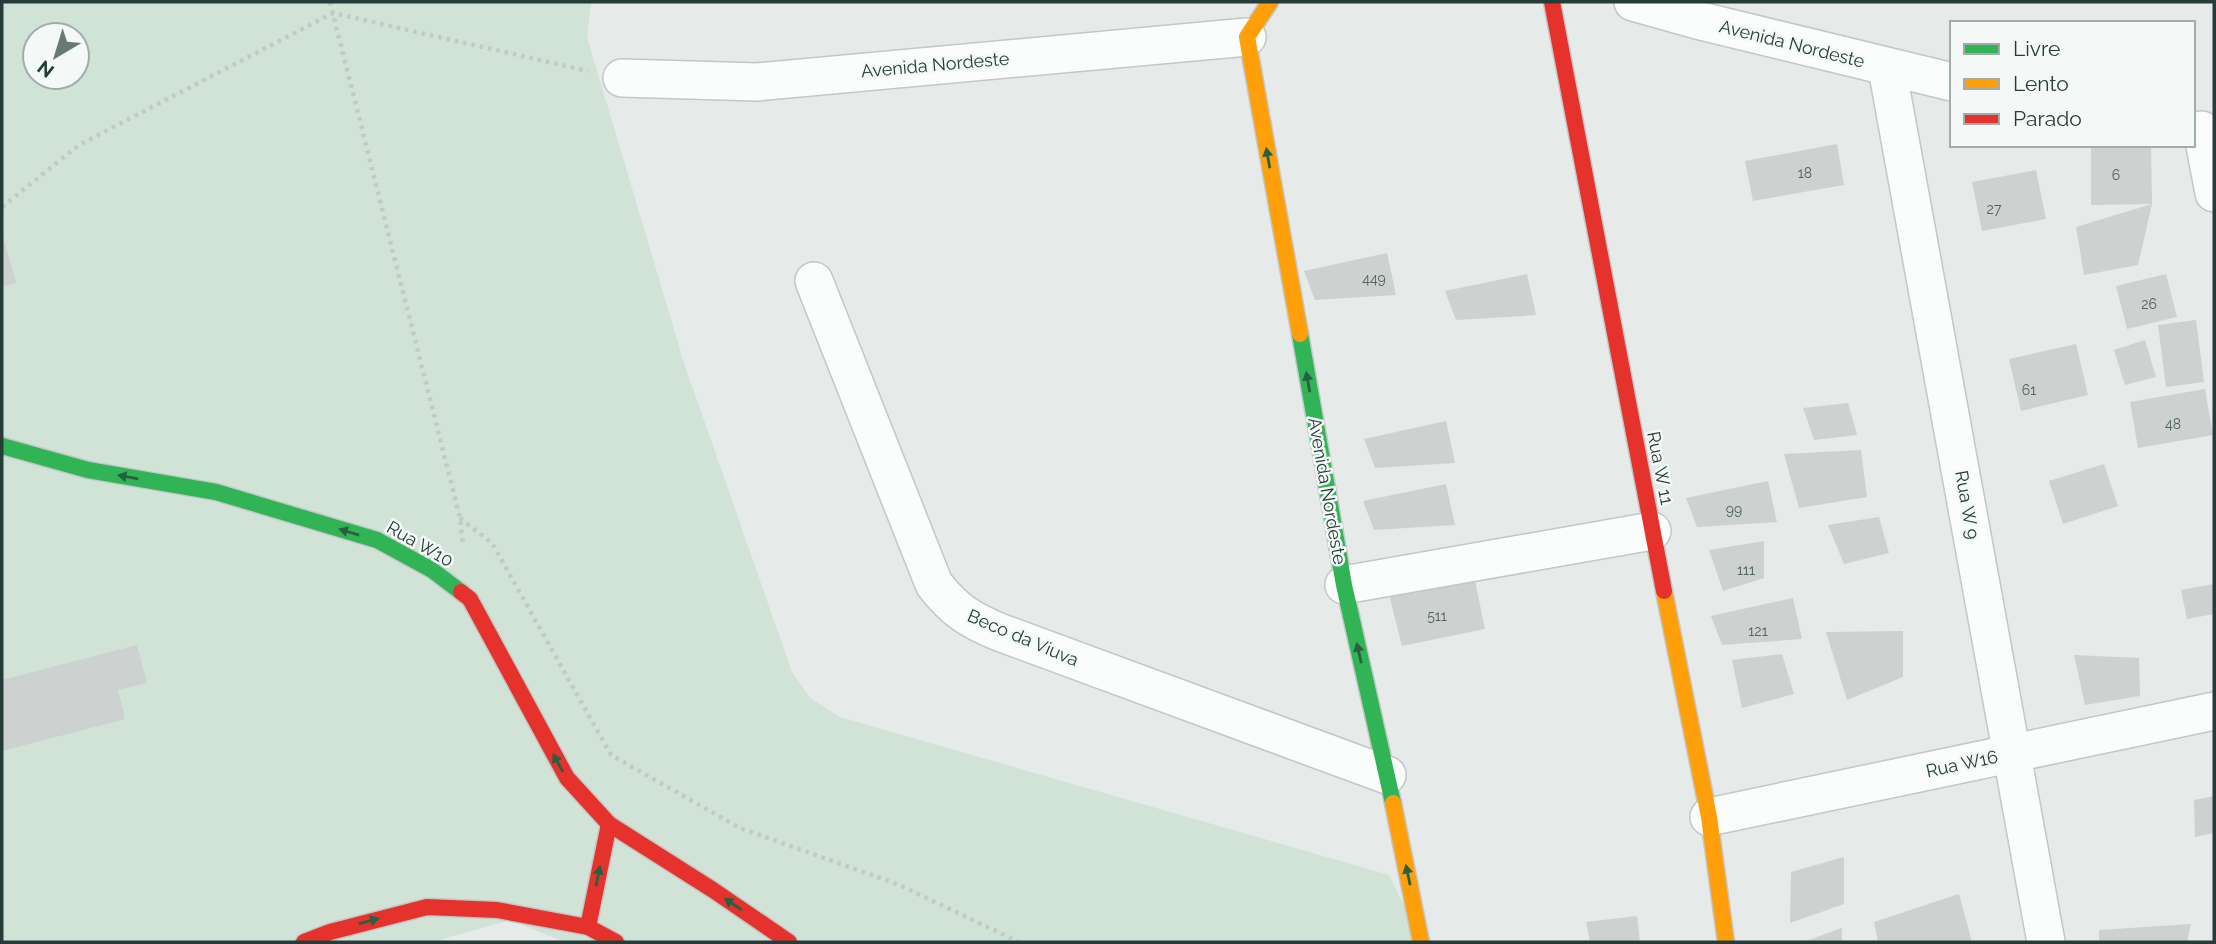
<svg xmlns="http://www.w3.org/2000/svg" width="2216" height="944" font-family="Raleway,sans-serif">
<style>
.green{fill:#d1e2d7;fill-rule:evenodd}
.building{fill:#cdd1d0}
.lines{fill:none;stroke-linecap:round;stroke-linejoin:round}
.street-casing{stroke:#c3c7c5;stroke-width:40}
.fast-casing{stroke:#c2c8c6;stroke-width:19}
.slow-casing{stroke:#c2c8c6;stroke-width:19}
.jam-casing{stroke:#c2c8c6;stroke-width:19}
.path{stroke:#c2cac8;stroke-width:4.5;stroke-dasharray:3.5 5;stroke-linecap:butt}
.street{stroke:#fbfcfc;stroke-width:37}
.fast{stroke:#30b455;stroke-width:16}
.slow{stroke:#ff9f0a;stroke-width:16}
.jam{stroke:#e5322d;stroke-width:16}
.oneway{fill:#286041}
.labels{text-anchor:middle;stroke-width:5;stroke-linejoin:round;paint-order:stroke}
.number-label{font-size:14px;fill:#50625f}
.street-label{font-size:18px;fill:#253c38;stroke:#f4f9f7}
</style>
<rect width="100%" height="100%" fill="#e6eae8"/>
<path class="green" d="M 2,2 L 591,2 L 587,37 L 684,363 L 792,672 L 810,698 L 840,717 L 1389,875 L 1422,942 L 565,942 L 510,920 L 432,942 L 2,942 ZM 35,35 L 77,35 L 77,77 L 35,77 Z"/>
<g class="building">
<path d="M 1837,144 L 1844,185 L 1753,201 L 1745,161 Z"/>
<path d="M 2091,145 L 2151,145 L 2152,204 L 2091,205 Z"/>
<path d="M 2036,170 L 2046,219 L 1982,231 L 1972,182 Z"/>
<path d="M 2152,204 L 2138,265 L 2084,275 L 2076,227 Z"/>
<path d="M 2,233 L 16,283 L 2,287 Z"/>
<path d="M 1387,253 L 1396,295 L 1315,300 L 1304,271 Z"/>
<path d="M 1527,274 L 1536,315 L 1456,320 L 1445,291 Z"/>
<path d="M 2166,274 L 2177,317 L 2127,329 L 2116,286 Z"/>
<path d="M 2196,320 L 2204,382 L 2166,387 L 2158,325 Z"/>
<path d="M 2145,340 L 2156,377 L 2125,385 L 2114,350 Z"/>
<path d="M 2076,344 L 2088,395 L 2021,411 L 2009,359 Z"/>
<path d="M 2205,389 L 2213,435 L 2138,448 L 2130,402 Z"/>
<path d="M 1848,403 L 1857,435 L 1814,440 L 1803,408 Z"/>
<path d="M 1446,421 L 1455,463 L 1375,468 L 1364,439 Z"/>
<path d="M 1861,450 L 1867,497 L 1799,508 L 1784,454 Z"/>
<path d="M 2104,464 L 2118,506 L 2063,524 L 2049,481 Z"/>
<path d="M 1768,481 L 1777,522 L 1697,527 L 1686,498 Z"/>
<path d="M 1446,484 L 1455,525 L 1374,530 L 1363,501 Z"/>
<path d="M 1879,517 L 1889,553 L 1844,564 L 1828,525 Z"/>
<path d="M 1764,541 L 1764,578 L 1723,591 L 1709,550 Z"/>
<path d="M 1474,576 L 1485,629 L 1402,646 L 1388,590 Z"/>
<path d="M 2214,584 L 2214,614 L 2187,619 L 2181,590 Z"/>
<path d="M 1793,598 L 1802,639 L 1722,645 L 1711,616 Z"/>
<path d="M 1903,631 L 1903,677 L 1847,700 L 1826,632 Z"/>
<path d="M 137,645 L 147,683 L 118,690 L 125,719 L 2,751 L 2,680 Z"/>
<path d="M 1782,654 L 1794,694 L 1742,708 L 1732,660 Z"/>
<path d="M 2074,655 L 2139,658 L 2140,696 L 2085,705 Z"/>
<path d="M 2214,796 L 2214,833 L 2195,837 L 2194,800 Z"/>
<path d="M 1844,857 L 1844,904 L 1790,923 L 1791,872 Z"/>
<path d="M 1959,894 L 1972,942 L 1878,942 L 1874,922 Z"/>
<path d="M 1637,916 L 1640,942 L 1590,942 L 1586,922 Z"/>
<path d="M 2191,924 L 2187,942 L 2099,942 L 2099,930 Z"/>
<path d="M 1842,928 L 1842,942 L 1803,942 Z"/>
</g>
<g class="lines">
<defs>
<g id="street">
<path d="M 1633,2 L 1697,20 L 1952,82"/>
<path d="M 1887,68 L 2046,942"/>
<path d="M 622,78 L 757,82 L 1247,37"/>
<path d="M 2202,130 L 2214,193"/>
<path d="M 814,281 L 934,584 C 954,610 970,620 999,632 L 1387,775"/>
<path d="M 1344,585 L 1652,531"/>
<path d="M 1709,817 L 2214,711"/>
</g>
<g id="fast">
<path d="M 1300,334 L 1344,585 L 1393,803"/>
<path d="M 2,446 L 88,470 L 216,492 L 377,540 L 432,570 L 461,592"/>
</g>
<g id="slow">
<path d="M 1270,2 L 1247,37 L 1300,334"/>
<path d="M 1664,591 L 1709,817 L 1726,942"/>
<path d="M 1393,803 L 1421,942"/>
</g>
<g id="jam">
<path d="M 1552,2 L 1664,591"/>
<path d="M 461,592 L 470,599 L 567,778 L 609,824 L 713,890 L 789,942"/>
<path d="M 588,927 L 609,824"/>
<path d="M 304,942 L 330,932 L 427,907 L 497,910 L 588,927 L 616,942"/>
</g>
</defs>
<use href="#street" class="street-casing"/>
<use href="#fast" class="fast-casing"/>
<use href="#slow" class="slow-casing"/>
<use href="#jam" class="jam-casing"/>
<g class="path">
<path d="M 330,2 L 460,518 L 463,546"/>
<path d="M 2,207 L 79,145 L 333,13 L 588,71"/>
<path d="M 460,518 L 492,543 L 611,755 L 740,828 L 897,884 L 1019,942"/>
</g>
<use href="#street" class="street"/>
<use href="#fast" class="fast"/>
<use href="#slow" class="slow"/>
<use href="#jam" class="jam"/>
</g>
<defs><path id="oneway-solid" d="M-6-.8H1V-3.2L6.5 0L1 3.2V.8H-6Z" transform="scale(1.75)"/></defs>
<g class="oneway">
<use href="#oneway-solid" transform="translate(1268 158) rotate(-100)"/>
<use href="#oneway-solid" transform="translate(1308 382) rotate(-100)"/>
<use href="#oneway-solid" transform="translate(128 477) rotate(-170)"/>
<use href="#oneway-solid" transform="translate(349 532) rotate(-163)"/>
<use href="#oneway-solid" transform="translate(1359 653) rotate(-103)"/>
<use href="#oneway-solid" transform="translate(558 763) rotate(-119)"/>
<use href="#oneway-solid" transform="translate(1408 875) rotate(-102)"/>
<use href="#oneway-solid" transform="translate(598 876) rotate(-79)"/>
<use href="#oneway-solid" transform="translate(733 904) rotate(-146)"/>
<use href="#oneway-solid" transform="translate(369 921) rotate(-15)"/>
</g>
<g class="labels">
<g class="number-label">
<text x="1805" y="178">18</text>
<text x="2116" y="180">6</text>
<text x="1994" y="214">27</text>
<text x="1374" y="284">449</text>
<text x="2149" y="309">26</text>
<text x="2029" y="395">61</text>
<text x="2173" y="429">48</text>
<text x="1734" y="515">99</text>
<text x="1746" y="575">111</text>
<text x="1437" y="621">511</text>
<text x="1758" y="636">121</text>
</g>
<g class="street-label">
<text transform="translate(1792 44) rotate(14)" y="6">Avenida Nordeste</text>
<text transform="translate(935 65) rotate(-5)" y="6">Avenida Nordeste</text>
<text transform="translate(1660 468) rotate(79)" y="6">Rua W 11</text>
<text transform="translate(1327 491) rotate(80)" y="6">Avenida Nordeste</text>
<text transform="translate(1967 505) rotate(80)" y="6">Rua W 9</text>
<text transform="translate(420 544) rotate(30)" y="6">Rua W10</text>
<text transform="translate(1023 638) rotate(23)" y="6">Beco da Viuva</text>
<text transform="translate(1962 764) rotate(-12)" y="6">Rua W16</text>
</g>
</g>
<rect width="2216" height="944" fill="none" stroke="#253c38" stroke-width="7"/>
<rect x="1950" y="21" width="245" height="126" fill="#f4f9f7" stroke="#a1adab" stroke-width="2"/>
<rect x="1964" y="44" width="35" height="10" fill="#30b455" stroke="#a1adab" stroke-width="2"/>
<text x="2013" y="56" font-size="21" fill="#253c38">Livre</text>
<rect x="1964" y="79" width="35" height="10" fill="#ff9f0a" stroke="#a1adab" stroke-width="2"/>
<text x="2013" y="91" font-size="21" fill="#253c38">Lento</text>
<rect x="1964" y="114" width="35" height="10" fill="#e5322d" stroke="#a1adab" stroke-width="2"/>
<text x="2013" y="126" font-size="21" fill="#253c38">Parado</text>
<g transform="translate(56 56) rotate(218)"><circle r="33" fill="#f4f9f7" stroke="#a1adab" stroke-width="2"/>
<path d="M0-5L12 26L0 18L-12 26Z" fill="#697976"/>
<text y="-10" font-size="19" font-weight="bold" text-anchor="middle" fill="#253c38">N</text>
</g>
</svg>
